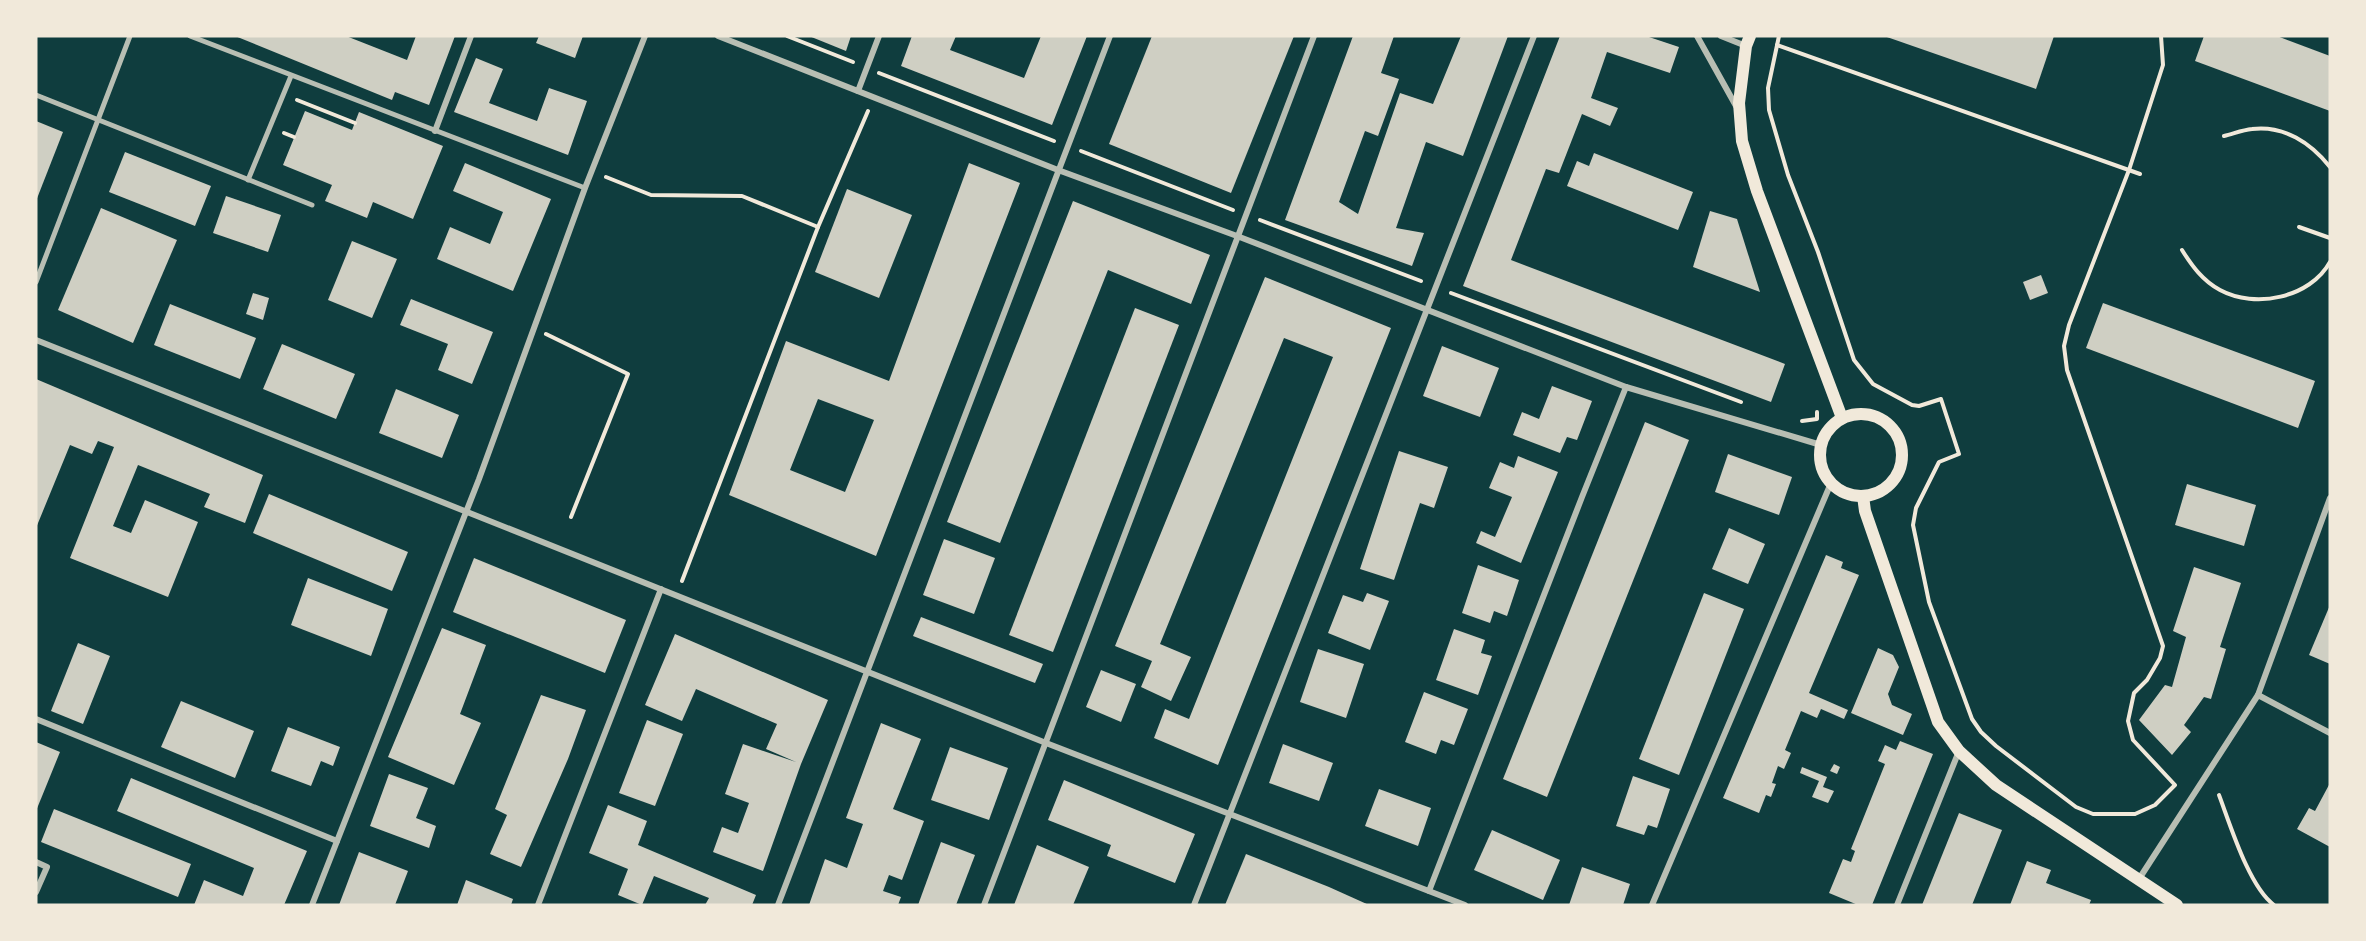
<svg xmlns="http://www.w3.org/2000/svg" width="2366" height="941" font-family="Quicksand,sans-serif">
<style>
.building{fill:#cfcfc3;fill-rule:evenodd}
.lines{fill:none;stroke-linecap:round;stroke-linejoin:round}
.path{stroke:#f1e9da;stroke-width:4}
.pedestrian{stroke:#b8beb3;stroke-width:5}
.minor{stroke:#b8beb3;stroke-width:6}
.secondary{stroke:#f1e9da;stroke-width:12}
</style>
<rect width="100%" height="100%" fill="#0f3d3e"/>
<g class="building">
<path d="M 235,36 L 346,36 L 407,60 L 416,36 L 455,36 L 429,105 L 395,92 L 392,100 Z"/>
<path d="M 539,36 L 583,36 L 575,58 L 536,43 Z"/>
<path d="M 809,36 L 851,36 L 846,51 Z"/>
<path d="M 912,36 L 956,36 L 950,50 L 1024,78 L 1041,36 L 1087,36 L 1052,125 L 901,66 Z"/>
<path d="M 1152,36 L 1294,36 L 1231,193 L 1109,144 Z"/>
<path d="M 1353,36 L 1394,36 L 1381,73 L 1399,79 L 1378,136 L 1365,131 L 1339,202 L 1358,214 L 1400,93 L 1433,104 L 1461,36 L 1508,36 L 1463,156 L 1426,142 L 1396,228 L 1424,233 L 1412,266 L 1285,220 Z"/>
<path d="M 1560,36 L 1646,36 L 1679,47 L 1670,73 L 1607,52 L 1591,98 L 1618,108 L 1610,126 L 1582,114 L 1559,173 L 1546,169 L 1511,260 L 1785,364 L 1771,402 L 1463,286 Z"/>
<path d="M 1884,36 L 2054,36 L 2036,89 Z"/>
<path d="M 2204,36 L 2277,36 L 2330,56 L 2330,111 L 2195,61 Z"/>
<path d="M 476,58 L 503,69 L 489,103 L 537,121 L 549,88 L 587,101 L 568,155 L 454,112 Z"/>
<path d="M 305,111 L 352,130 L 359,112 L 443,146 L 413,219 L 373,202 L 367,218 L 325,201 L 332,185 L 283,165 Z"/>
<path d="M 36,121 L 63,132 L 36,201 Z"/>
<path d="M 125,152 L 211,186 L 195,226 L 109,192 Z"/>
<path d="M 1594,153 L 1693,192 L 1678,230 L 1567,186 L 1577,161 L 1589,166 Z"/>
<path d="M 465,163 L 551,199 L 513,291 L 437,259 L 450,227 L 490,244 L 503,212 L 453,191 Z"/>
<path d="M 969,163 L 1020,183 L 876,556 L 729,495 L 786,341 L 889,381 ZM 818,399 L 874,420 L 845,492 L 790,470 Z"/>
<path d="M 847,189 L 912,215 L 879,298 L 815,272 Z"/>
<path d="M 226,196 L 281,215 L 268,252 L 213,233 Z"/>
<path d="M 1073,201 L 1210,255 L 1191,304 L 1108,270 L 1000,543 L 947,522 Z"/>
<path d="M 101,208 L 177,240 L 133,343 L 58,310 Z"/>
<path d="M 1710,211 L 1737,219 L 1760,292 L 1693,267 Z"/>
<path d="M 352,241 L 397,259 L 372,318 L 328,300 Z"/>
<path d="M 2041,275 L 2048,293 L 2030,300 L 2023,282 Z"/>
<path d="M 1265,277 L 1391,328 L 1218,765 L 1154,738 L 1165,709 L 1189,719 L 1333,357 L 1284,338 L 1160,644 L 1191,657 L 1171,701 L 1141,687 L 1152,661 L 1115,646 Z"/>
<path d="M 253,293 L 269,298 L 263,320 L 246,314 Z"/>
<path d="M 411,299 L 493,332 L 472,384 L 438,370 L 448,344 L 400,325 Z"/>
<path d="M 2103,303 L 2315,381 L 2298,428 L 2086,348 Z"/>
<path d="M 170,304 L 256,338 L 240,379 L 154,345 Z"/>
<path d="M 1135,308 L 1179,325 L 1053,652 L 1009,635 Z"/>
<path d="M 282,344 L 355,374 L 336,419 L 263,389 Z"/>
<path d="M 1442,346 L 1499,368 L 1480,417 L 1423,396 Z"/>
<path d="M 36,379 L 263,475 L 245,523 L 204,507 L 210,494 L 138,465 L 113,526 L 131,533 L 145,500 L 198,522 L 168,597 L 70,558 L 114,447 L 98,441 L 92,454 L 70,445 L 36,528 Z"/>
<path d="M 1552,386 L 1592,401 L 1577,440 L 1567,437 L 1560,453 L 1513,435 L 1522,412 L 1539,419 Z"/>
<path d="M 396,389 L 459,415 L 442,458 L 379,433 Z"/>
<path d="M 1645,422 L 1689,440 L 1547,797 L 1503,779 Z"/>
<path d="M 1399,451 L 1448,467 L 1434,508 L 1420,503 L 1394,580 L 1360,569 Z"/>
<path d="M 1728,454 L 1792,477 L 1779,515 L 1715,492 Z"/>
<path d="M 1518,456 L 1558,472 L 1521,563 L 1476,543 L 1481,531 L 1495,537 L 1512,497 L 1489,488 L 1500,462 L 1514,468 Z"/>
<path d="M 2187,484 L 2256,505 L 2244,546 L 2175,525 Z"/>
<path d="M 269,494 L 408,552 L 392,591 L 253,533 Z"/>
<path d="M 1729,528 L 1765,544 L 1748,584 L 1712,569 Z"/>
<path d="M 944,539 L 995,558 L 974,614 L 923,595 Z"/>
<path d="M 1826,555 L 1843,562 L 1841,568 L 1859,575 L 1809,693 L 1848,710 L 1844,719 L 1821,709 L 1817,718 L 1801,711 L 1785,750 L 1791,753 L 1784,769 L 1778,766 L 1772,783 L 1776,784 L 1771,797 L 1766,795 L 1759,813 L 1723,798 Z"/>
<path d="M 474,558 L 626,620 L 605,673 L 453,612 Z"/>
<path d="M 1478,565 L 1519,580 L 1507,616 L 1494,611 L 1490,623 L 1462,613 Z"/>
<path d="M 2194,567 L 2241,583 L 2220,647 L 2226,649 L 2211,699 L 2204,697 L 2184,725 L 2191,732 L 2172,755 L 2139,720 L 2165,685 L 2172,687 L 2186,637 L 2173,631 Z"/>
<path d="M 308,578 L 388,609 L 371,656 L 291,625 Z"/>
<path d="M 1367,593 L 1389,601 L 1370,650 L 1328,633 L 1343,595 L 1363,602 Z"/>
<path d="M 1704,593 L 1744,609 L 1679,775 L 1639,759 Z"/>
<path d="M 2330,605 L 2330,664 L 2309,655 Z"/>
<path d="M 921,617 L 1043,664 L 1035,683 L 913,636 Z"/>
<path d="M 442,628 L 486,645 L 460,714 L 481,723 L 454,785 L 388,757 Z"/>
<path d="M 1454,629 L 1485,640 L 1481,653 L 1492,656 L 1478,695 L 1436,680 Z"/>
<path d="M 675,634 L 828,700 L 801,764 L 763,871 L 713,852 L 722,827 L 738,833 L 749,803 L 725,794 L 743,744 L 796,762 L 766,749 L 777,724 L 696,689 L 682,721 L 645,705 Z"/>
<path d="M 78,643 L 110,656 L 83,724 L 51,711 Z"/>
<path d="M 1878,648 L 1893,655 L 1899,667 L 1888,694 L 1892,705 L 1912,714 L 1903,735 L 1851,713 Z"/>
<path d="M 1318,649 L 1364,664 L 1346,718 L 1300,702 Z"/>
<path d="M 1101,670 L 1136,684 L 1121,722 L 1086,707 Z"/>
<path d="M 1424,692 L 1468,709 L 1454,745 L 1441,740 L 1436,754 L 1405,742 Z"/>
<path d="M 541,695 L 586,710 L 568,759 L 521,867 L 490,854 L 507,815 L 495,809 Z"/>
<path d="M 181,701 L 254,731 L 235,778 L 161,747 Z"/>
<path d="M 647,720 L 683,734 L 655,806 L 619,793 Z"/>
<path d="M 881,723 L 921,739 L 893,809 L 924,821 L 902,880 L 889,875 L 883,891 L 901,897 L 898,905 L 809,905 L 825,859 L 847,868 L 863,824 L 846,818 Z"/>
<path d="M 288,727 L 340,747 L 333,766 L 321,761 L 311,786 L 271,771 Z"/>
<path d="M 1900,741 L 1933,754 L 1872,905 L 1858,905 L 1829,893 L 1843,859 L 1851,862 L 1855,851 L 1851,849 L 1885,764 L 1878,761 L 1885,745 L 1896,750 Z"/>
<path d="M 36,742 L 60,752 L 36,811 Z"/>
<path d="M 1283,744 L 1333,763 L 1319,801 L 1269,783 Z"/>
<path d="M 950,747 L 1008,768 L 989,820 L 931,800 Z"/>
<path d="M 1834,764 L 1840,767 L 1837,774 L 1830,771 Z"/>
<path d="M 1802,767 L 1827,777 L 1823,787 L 1834,791 L 1828,803 L 1812,797 L 1819,781 L 1800,773 Z"/>
<path d="M 389,774 L 428,788 L 416,818 L 436,826 L 429,848 L 370,826 Z"/>
<path d="M 1633,776 L 1670,789 L 1657,828 L 1648,825 L 1644,835 L 1616,826 Z"/>
<path d="M 131,778 L 307,851 L 284,905 L 194,905 L 204,880 L 243,896 L 254,868 L 117,811 Z"/>
<path d="M 1064,780 L 1195,834 L 1175,883 L 1107,856 L 1111,845 L 1048,820 Z"/>
<path d="M 2330,783 L 2330,847 L 2297,829 L 2309,808 L 2315,811 Z"/>
<path d="M 1379,789 L 1431,808 L 1418,846 L 1365,826 Z"/>
<path d="M 608,805 L 647,821 L 638,845 L 756,895 L 752,905 L 705,905 L 709,898 L 654,876 L 642,905 L 618,895 L 628,869 L 589,853 Z"/>
<path d="M 54,809 L 191,864 L 178,897 L 41,842 Z"/>
<path d="M 1959,813 L 2002,830 L 1972,905 L 1922,905 Z"/>
<path d="M 1492,830 L 1560,860 L 1543,900 L 1474,870 Z"/>
<path d="M 941,842 L 975,855 L 956,905 L 918,905 Z"/>
<path d="M 1037,845 L 1089,867 L 1073,905 L 1014,905 Z"/>
<path d="M 359,852 L 408,871 L 395,905 L 339,905 Z"/>
<path d="M 1246,854 L 1329,887 L 1369,905 L 1225,905 Z"/>
<path d="M 2027,861 L 2051,870 L 2046,883 L 2091,900 L 2089,905 L 2010,905 Z"/>
<path d="M 1582,867 L 1630,884 L 1623,905 L 1569,905 Z"/>
<path d="M 466,880 L 513,899 L 511,905 L 457,905 Z"/>
</g>
<g class="lines">
<g class="path">
<path d="M 787,36 L 853,62"/>
<path d="M 1779,36 L 1768,88 L 1769,110 L 1788,175 L 1818,252 L 1854,360 L 1873,384 L 1912,405 L 1919,406 L 1941,399 L 1959,454 L 1939,462 L 1916,508 L 1913,525 L 1929,602 L 1972,719 L 1981,732 L 1996,746 L 2076,807 L 2093,814 L 2135,814 L 2155,805 L 2175,785 L 2133,740 L 2128,721 L 2134,693 L 2147,680 L 2160,658 L 2163,646 L 2067,370 L 2064,346 L 2069,325 L 2129,170 L 2163,65 L 2161,36"/>
<path d="M 1777,45 L 2140,174"/>
<path d="M 879,73 L 1054,141"/>
<path d="M 297,100 L 355,123"/>
<path d="M 284,133 L 294,137"/>
<path d="M 2224,136 C 2233,134 2242,130 2252,129 C 2284,125 2311,143 2330,167"/>
<path d="M 1081,151 L 1233,210"/>
<path d="M 606,177 L 651,195 L 742,196 L 818,227"/>
<path d="M 1260,220 L 1421,281"/>
<path d="M 2299,227 L 2330,238"/>
<path d="M 2182,250 C 2192,266 2203,281 2220,290 C 2255,309 2310,298 2330,262"/>
<path d="M 1451,293 L 1741,402"/>
<path d="M 546,334 L 628,374 L 571,517"/>
<path d="M 1802,421 L 1817,419 L 1817,412"/>
<path d="M 682,581 L 818,227 L 868,111"/>
<path d="M 2219,795 C 2230,824 2249,887 2274,905"/>
</g>
<g class="pedestrian">
<path d="M 190,36 L 585,188"/>
<path d="M 36,95 L 312,205"/>
<path d="M 248,180 L 291,76"/>
<path d="M 36,282 L 130,36"/>
</g>
<g class="minor">
<path d="M 718,36 L 1058,170 L 1237,236 L 1626,387 L 1821,445"/>
<path d="M 1697,36 L 1736,106"/>
<path d="M 1721,36 L 1746,46"/>
<path d="M 858,91 L 879,36"/>
<path d="M 435,131 L 471,36"/>
<path d="M 36,340 L 1046,743 L 1465,905"/>
<path d="M 2258,695 L 2330,733"/>
<path d="M 36,719 L 337,841"/>
<path d="M 36,862 L 47,867 L 36,892"/>
<path d="M 2139,879 L 2258,695 L 2330,498"/>
<path d="M 1429,891 L 1582,497 L 1626,387"/>
<path d="M 312,905 L 479,479 L 585,188 L 645,36"/>
<path d="M 538,905 L 661,589"/>
<path d="M 778,905 L 1110,36"/>
<path d="M 984,905 L 1314,36"/>
<path d="M 1194,905 L 1534,36"/>
<path d="M 1652,905 L 1831,483"/>
<path d="M 1897,905 L 1959,751"/>
</g>
<g class="secondary">
<path d="M 1750,36 L 1746,46 L 1739,103 L 1742,141 L 1757,191 L 1842,418"/>
<circle cx="1861" cy="455" r="41"/>
<path d="M 1863,496 L 1865,511 L 1938,722 L 1959,751 L 1996,785 L 2177,905"/>
</g>
</g>
<rect width="2366" height="941" fill="none" stroke="#f1e9da" stroke-width="75"/>
</svg>
